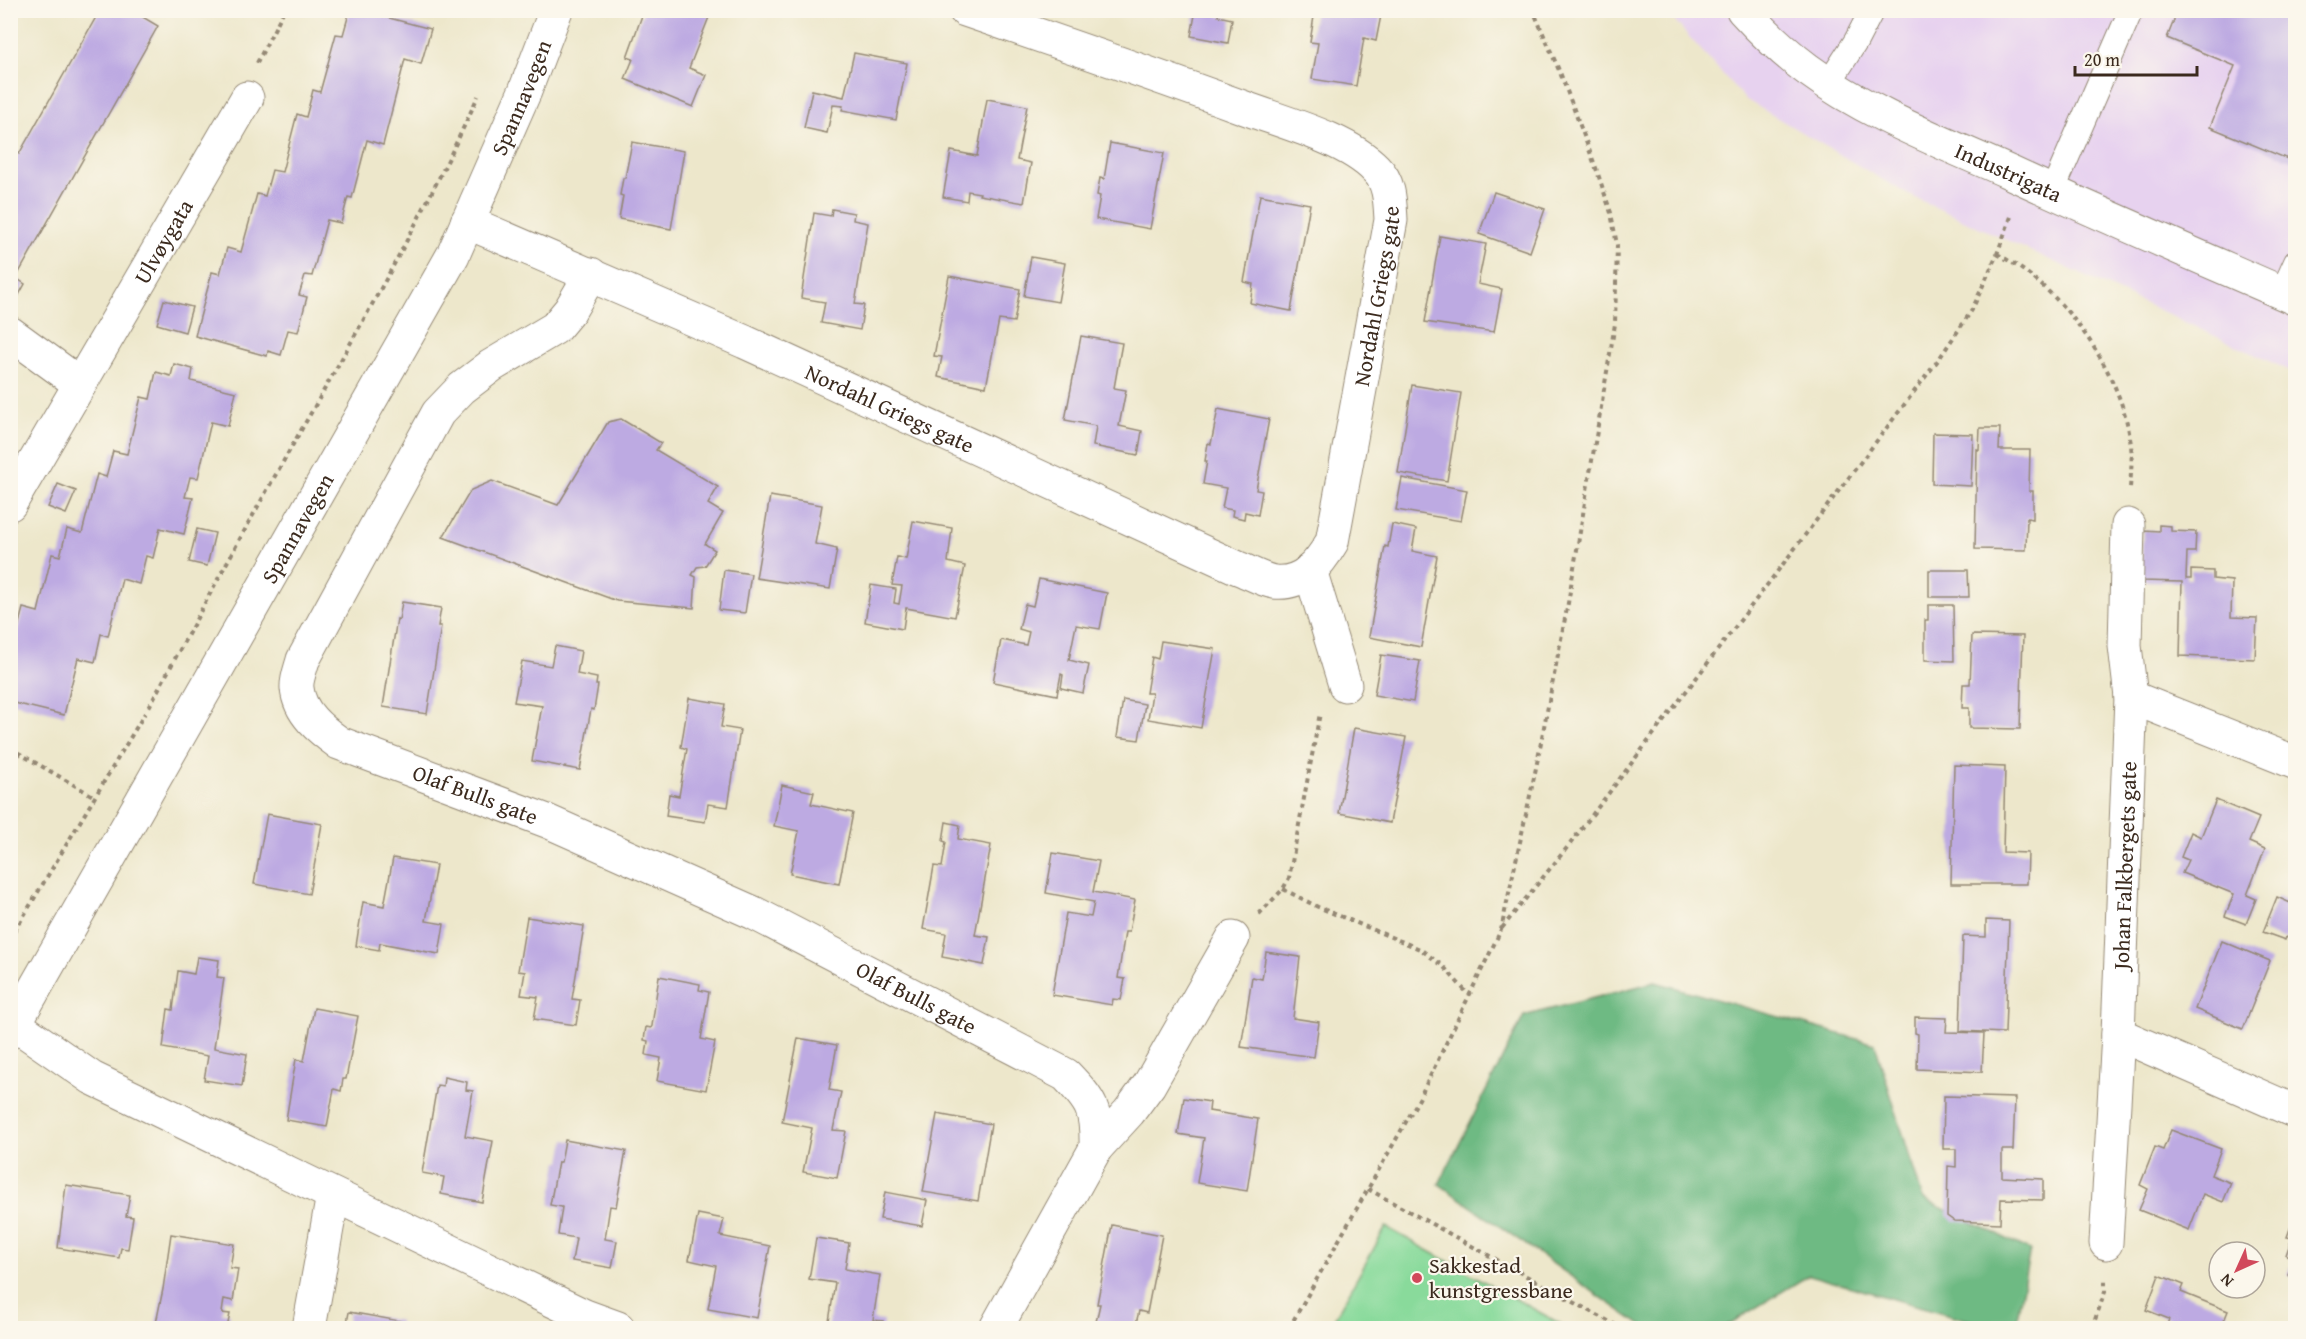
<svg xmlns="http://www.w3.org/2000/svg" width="2306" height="1339" font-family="'Gentium Book Plus',serif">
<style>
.built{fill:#e7d2ef}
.green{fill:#89da9b;stroke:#62825c;stroke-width:1.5}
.forest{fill:#6eba83;stroke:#547250;stroke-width:1.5}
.building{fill:#bdaae2}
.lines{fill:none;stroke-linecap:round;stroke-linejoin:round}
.lane-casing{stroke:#948874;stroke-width:26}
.street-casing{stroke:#948874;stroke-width:35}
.secondary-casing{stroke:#948874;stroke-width:35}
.path{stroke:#948874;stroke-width:4;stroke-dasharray:4.5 4.5;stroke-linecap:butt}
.lane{stroke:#fff;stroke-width:24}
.street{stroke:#fff;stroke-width:33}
.secondary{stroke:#fff;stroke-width:33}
.poi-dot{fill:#d1495b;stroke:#fbf7ec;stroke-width:2}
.labels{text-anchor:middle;stroke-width:4.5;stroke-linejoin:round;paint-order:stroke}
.street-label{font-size:22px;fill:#3b2a1e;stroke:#fbf7ec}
.poi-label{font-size:22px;fill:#3b2a1e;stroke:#fbf7ec;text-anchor:start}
</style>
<rect width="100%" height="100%" fill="#fbf7ec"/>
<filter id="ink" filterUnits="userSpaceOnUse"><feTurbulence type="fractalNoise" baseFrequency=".0167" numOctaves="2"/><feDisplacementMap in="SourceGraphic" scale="12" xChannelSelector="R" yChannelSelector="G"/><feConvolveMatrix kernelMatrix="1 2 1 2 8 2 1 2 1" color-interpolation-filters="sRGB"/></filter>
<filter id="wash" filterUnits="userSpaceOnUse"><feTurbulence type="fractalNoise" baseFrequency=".008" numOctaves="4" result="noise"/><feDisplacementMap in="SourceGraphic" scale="24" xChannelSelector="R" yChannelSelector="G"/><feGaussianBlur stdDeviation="1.35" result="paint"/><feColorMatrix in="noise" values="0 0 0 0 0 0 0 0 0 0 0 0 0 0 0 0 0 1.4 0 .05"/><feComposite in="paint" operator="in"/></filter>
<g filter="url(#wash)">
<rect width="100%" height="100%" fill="#ede7cb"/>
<path class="built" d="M 1666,11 L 2295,11 L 2295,373 L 1907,194 L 1745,99 Z"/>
<path class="green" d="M 1386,1227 L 1568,1328 L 1329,1328 Z"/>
<path class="forest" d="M 1655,982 L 1875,1044 L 1923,1199 L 2030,1250 L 2015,1328 L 1996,1328 L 1809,1275 L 1723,1328 L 1645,1328 L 1439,1184 L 1524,1016 Z"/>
<g id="blocks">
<g class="building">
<path d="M 100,10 L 131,10 L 158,26 L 16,278 L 25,284 L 16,300 L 10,297 L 10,150 L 19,154 Z"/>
<path d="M 350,10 L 359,10 L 431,29 L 421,64 L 405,59 L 383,145 L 367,140 L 352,198 L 348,197 L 341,223 L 327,220 L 312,276 L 305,275 L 299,295 L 307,297 L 298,332 L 288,330 L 281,355 L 268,351 L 267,356 L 195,336 L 212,272 L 220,274 L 227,248 L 241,252 L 257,194 L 265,196 L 272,170 L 282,172 L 297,114 L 306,117 L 313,90 L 320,92 L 336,34 L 343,35 Z"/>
<path d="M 644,10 L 707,10 L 711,12 L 689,68 L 706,75 L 693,107 L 625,79 L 633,59 L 627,57 Z"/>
<path d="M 1174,10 L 1219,10 L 1218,16 L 1232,19 L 1228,43 L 1191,36 L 1195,15 Z"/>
<path d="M 1315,10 L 1382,10 L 1376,41 L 1364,38 L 1356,86 L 1312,79 L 1318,43 L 1310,42 Z"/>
<path d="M 2178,10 L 2295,10 L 2295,162 L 2210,127 L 2235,66 L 2167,38 Z"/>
<path d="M 854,53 L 907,63 L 896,120 L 842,110 L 843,106 L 833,105 L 827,133 L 804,128 L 812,90 L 844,97 Z"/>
<path d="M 987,99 L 1027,106 L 1017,160 L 1031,163 L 1024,203 L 979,195 L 980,193 L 968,191 L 967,201 L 943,197 L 951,151 L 977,156 Z"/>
<path d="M 632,142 L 684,151 L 671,229 L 619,219 L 623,196 L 620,195 L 623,178 L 625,178 Z"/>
<path d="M 1110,143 L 1164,153 L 1150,229 L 1096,219 L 1100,196 L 1097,195 L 1100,178 L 1104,179 Z"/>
<path d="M 1494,192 L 1545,209 L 1530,252 L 1479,234 Z"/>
<path d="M 1260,195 L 1310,204 L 1291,311 L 1250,303 L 1253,284 L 1244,282 Z"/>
<path d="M 832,209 L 854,213 L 853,220 L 868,223 L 855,304 L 864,305 L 860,330 L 821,323 L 825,302 L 801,298 L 814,213 L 831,216 Z"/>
<path d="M 1440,236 L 1486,244 L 1478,284 L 1502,289 L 1494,332 L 1425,322 Z"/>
<path d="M 1031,257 L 1065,263 L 1058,302 L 1024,296 Z"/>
<path d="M 949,276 L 1020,289 L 1014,322 L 999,320 L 986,387 L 938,377 L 942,357 L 934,356 Z"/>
<path d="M 164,300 L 192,307 L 185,332 L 157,324 Z"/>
<path d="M 1081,336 L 1122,343 L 1114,388 L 1126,390 L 1119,426 L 1142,431 L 1138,455 L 1093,446 L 1096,426 L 1065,420 Z"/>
<path d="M 174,364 L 193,369 L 191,381 L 236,392 L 228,426 L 211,422 L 198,478 L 190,477 L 185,497 L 193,498 L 184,534 L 160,528 L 153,558 L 146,556 L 139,584 L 122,579 L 108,636 L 101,634 L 95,662 L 78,658 L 64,715 L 10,702 L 10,634 L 16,635 L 23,608 L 38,612 L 52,554 L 60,556 L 67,529 L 82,533 L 97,474 L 106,477 L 113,451 L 127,454 L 141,397 L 150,399 L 156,372 L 171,376 Z"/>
<path d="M 1412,385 L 1461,393 L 1447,481 L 1398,473 Z"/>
<path d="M 1218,409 L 1269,419 L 1256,490 L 1262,491 L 1258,515 L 1245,512 L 1244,519 L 1232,516 L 1233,510 L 1222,508 L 1226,488 L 1203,484 L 1207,461 L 1205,461 L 1208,443 L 1211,444 Z"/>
<path d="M 621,419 L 661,443 L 656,450 L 718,487 L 708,504 L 723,513 L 705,544 L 715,550 L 705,566 L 697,567 L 692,575 L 696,577 L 694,608 L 617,601 L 443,537 L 471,490 L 492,481 L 558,505 L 608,422 Z"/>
<path d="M 1980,428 L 2000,428 L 1999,450 L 2030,450 L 2029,491 L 2033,491 L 2033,519 L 2027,518 L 2026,550 L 1975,549 L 1977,449 L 1979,450 Z"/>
<path d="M 1933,433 L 1973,434 L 1971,486 L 1932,484 Z"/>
<path d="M 1402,478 L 1467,490 L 1461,521 L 1396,510 Z"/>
<path d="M 58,484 L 76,491 L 66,514 L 48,507 Z"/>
<path d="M 770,496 L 822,505 L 815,544 L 837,549 L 830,589 L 756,578 Z"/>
<path d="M 913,521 L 952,528 L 948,562 L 965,566 L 955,617 L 906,608 L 903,629 L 865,622 L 871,585 L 896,589 L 894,603 L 899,604 L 902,586 L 892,585 L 897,557 L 906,559 Z"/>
<path d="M 1392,524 L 1416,529 L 1412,551 L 1437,556 L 1421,647 L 1369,637 L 1385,546 L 1388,547 Z"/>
<path d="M 2159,525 L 2171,526 L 2171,531 L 2196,532 L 2195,552 L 2187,552 L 2186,579 L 2191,579 L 2191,570 L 2213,571 L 2213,579 L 2232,581 L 2231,617 L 2257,618 L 2255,659 L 2180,656 L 2182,582 L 2141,581 L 2143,530 L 2159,531 Z"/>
<path d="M 197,529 L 215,533 L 207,566 L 189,562 Z"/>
<path d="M 724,570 L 751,574 L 745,613 L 719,610 Z"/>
<path d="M 1929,570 L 1968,570 L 1969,597 L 1929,597 Z"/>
<path d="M 1039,579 L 1107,593 L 1100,629 L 1076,625 L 1069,660 L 1089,665 L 1083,693 L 1061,688 L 1063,675 L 1061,674 L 1057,695 L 993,682 L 1001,640 L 1026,645 L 1029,632 L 1019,629 L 1025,604 L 1033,606 Z"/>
<path d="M 402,602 L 441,608 L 438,626 L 441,626 L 427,714 L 383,707 L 397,619 L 399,620 Z"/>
<path d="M 1928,605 L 1953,605 L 1954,661 L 1925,660 L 1925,620 L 1928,620 Z"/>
<path d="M 1972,635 L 2023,636 L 2020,729 L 1969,728 L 1969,708 L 1962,708 L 1963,684 L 1970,684 Z"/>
<path d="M 1161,641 L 1215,649 L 1201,728 L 1148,719 L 1152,693 L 1146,693 L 1152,657 L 1158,659 Z"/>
<path d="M 555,646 L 581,651 L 577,674 L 597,678 L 596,685 L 598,685 L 594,710 L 591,709 L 580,770 L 532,761 L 542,706 L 514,702 L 522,661 L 551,666 Z"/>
<path d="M 1381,655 L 1420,661 L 1413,702 L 1374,695 Z"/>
<path d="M 689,698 L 725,704 L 721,727 L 740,730 L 728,807 L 708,804 L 705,822 L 666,816 L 669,794 L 679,796 L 687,749 L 681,747 Z"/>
<path d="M 1123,700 L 1145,704 L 1139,740 L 1117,737 Z"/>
<path d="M 1354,728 L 1406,737 L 1390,823 L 1339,813 Z"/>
<path d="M 1954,765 L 2005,767 L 2003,852 L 2028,853 L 2027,884 L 1951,884 Z"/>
<path d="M 782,785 L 814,792 L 811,804 L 853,813 L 839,884 L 790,874 L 799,831 L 774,826 Z"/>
<path d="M 2216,800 L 2259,818 L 2249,842 L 2265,849 L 2247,895 L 2256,899 L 2246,924 L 2225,916 L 2234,894 L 2182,873 L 2188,860 L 2181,857 L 2191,832 L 2201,837 Z"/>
<path d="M 267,814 L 322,824 L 309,894 L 254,884 Z"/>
<path d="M 946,822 L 960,825 L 958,839 L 991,845 L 975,935 L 989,937 L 984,965 L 942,957 L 946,933 L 923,929 L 934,866 L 942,867 L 946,842 L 943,841 Z"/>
<path d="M 1053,853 L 1099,861 L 1093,892 L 1135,900 L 1129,932 L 1125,932 L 1118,978 L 1125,979 L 1121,1000 L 1113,999 L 1112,1005 L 1052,995 L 1066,913 L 1091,917 L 1094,902 L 1046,893 Z"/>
<path d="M 393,858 L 436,865 L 426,921 L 444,924 L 439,954 L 380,943 L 379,950 L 356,946 L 363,902 L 384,906 Z"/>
<path d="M 2277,897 L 2295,905 L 2295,914 L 2291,924 L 2295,926 L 2295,941 L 2286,937 L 2285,940 L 2263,932 Z"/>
<path d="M 527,917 L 584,926 L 572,999 L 580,1000 L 576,1025 L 534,1019 L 538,997 L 521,995 L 525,972 L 518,971 Z"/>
<path d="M 1986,920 L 2009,921 L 2005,1033 L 1960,1031 L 1963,936 L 1986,937 Z"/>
<path d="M 2222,941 L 2270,961 L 2243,1029 L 2195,1009 Z"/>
<path d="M 1266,952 L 1300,957 L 1293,1018 L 1319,1022 L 1314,1057 L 1241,1047 L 1252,977 L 1262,979 Z"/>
<path d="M 197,957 L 219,960 L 217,977 L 224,978 L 214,1048 L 247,1054 L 242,1086 L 204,1080 L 208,1056 L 163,1048 L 168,1009 L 173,1010 L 178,971 L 194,974 Z"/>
<path d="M 659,976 L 700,984 L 699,990 L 709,992 L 701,1039 L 715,1042 L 706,1090 L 657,1081 L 661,1058 L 646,1055 L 648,1041 L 644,1040 L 646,1027 L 651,1028 L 652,1026 Z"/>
<path d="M 314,1008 L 358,1016 L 346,1079 L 343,1079 L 341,1091 L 334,1089 L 327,1127 L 286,1120 L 296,1059 L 304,1061 Z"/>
<path d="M 1915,1017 L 1947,1018 L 1946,1032 L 1984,1033 L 1982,1072 L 1917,1069 L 1918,1034 L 1915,1033 Z"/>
<path d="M 798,1038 L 837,1045 L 829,1090 L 841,1092 L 833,1130 L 846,1131 L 837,1178 L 803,1172 L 812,1128 L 782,1122 Z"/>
<path d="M 444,1077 L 467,1082 L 466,1090 L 473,1091 L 465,1136 L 493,1141 L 482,1202 L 441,1194 L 444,1177 L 422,1173 L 437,1085 L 443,1086 Z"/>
<path d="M 1944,1096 L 2015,1098 L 2013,1150 L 2002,1150 L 2002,1177 L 2043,1179 L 2043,1200 L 2001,1199 L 2000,1223 L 1954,1221 L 1947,1216 L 1948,1166 L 1956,1167 L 1956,1149 L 1943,1149 Z"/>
<path d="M 1184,1098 L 1210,1102 L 1209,1111 L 1258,1119 L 1247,1191 L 1197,1183 L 1204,1138 L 1178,1134 Z"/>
<path d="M 937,1114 L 991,1124 L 978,1201 L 923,1192 Z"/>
<path d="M 2171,1130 L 2221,1149 L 2211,1175 L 2231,1183 L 2223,1202 L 2203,1194 L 2189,1230 L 2139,1210 L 2148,1189 L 2140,1185 L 2155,1147 L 2163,1150 Z"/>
<path d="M 565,1140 L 626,1151 L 616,1207 L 610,1206 L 605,1239 L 617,1241 L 612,1268 L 572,1261 L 576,1238 L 558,1235 L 562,1207 L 550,1205 L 558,1162 L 561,1162 Z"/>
<path d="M 66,1185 L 130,1195 L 126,1216 L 133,1217 L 128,1249 L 121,1248 L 119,1258 L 58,1248 Z"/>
<path d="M 885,1192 L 927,1200 L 922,1226 L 880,1219 Z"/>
<path d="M 698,1214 L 724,1219 L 720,1236 L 770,1246 L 757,1318 L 708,1309 L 716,1266 L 689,1260 Z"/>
<path d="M 2295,1215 L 2295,1278 L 2288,1275 L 2294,1259 L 2286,1255 L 2292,1238 L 2287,1237 Z"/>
<path d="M 1112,1225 L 1162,1235 L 1147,1313 L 1139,1311 L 1135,1328 L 1096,1322 L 1100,1304 L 1097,1304 Z"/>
<path d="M 171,1234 L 234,1244 L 230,1268 L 238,1269 L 233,1301 L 224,1299 L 222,1313 L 230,1314 L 227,1328 L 155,1328 L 163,1289 Z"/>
<path d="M 816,1238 L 849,1243 L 845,1269 L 880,1275 L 873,1320 L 883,1321 L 882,1328 L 828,1328 L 835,1283 L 809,1279 Z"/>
<path d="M 2159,1275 L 2184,1285 L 2181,1292 L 2228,1311 L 2221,1328 L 2166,1328 L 2169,1319 L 2146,1310 Z"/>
<path d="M 349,1312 L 400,1321 L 399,1328 L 346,1328 Z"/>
</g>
</g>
</g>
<g filter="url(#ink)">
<use href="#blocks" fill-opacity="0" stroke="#948874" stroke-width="1.5"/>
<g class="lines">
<defs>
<g id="lane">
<path d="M 1829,83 L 1856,41 L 1872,10"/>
<path d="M 2052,192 L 2131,10"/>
<path d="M 2282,293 L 2296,262"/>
</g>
<g id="street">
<path id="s1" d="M 467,222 L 745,342 L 1238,568 C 1249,572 1262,580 1274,582 C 1303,585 1319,564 1332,542 L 1391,220 C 1390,203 1390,182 1376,169 C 1347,139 1285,123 1245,108 C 1152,74 1059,42 965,10"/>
<path id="s2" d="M 591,274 L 570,310 L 555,328 L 491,366 L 462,388 L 438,413 L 303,660 C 301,668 296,680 297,688 C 299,713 321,730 339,743 L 547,821 L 754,913 L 1066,1075 C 1092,1102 1097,1110 1096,1148 L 996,1328"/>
<path d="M 10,333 L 80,384"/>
<path id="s3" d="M 10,504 L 247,98"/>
<path d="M 1310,570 L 1345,685"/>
<path d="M 2131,697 L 2296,763"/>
<path d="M 10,1021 L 92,1078 L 585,1316 L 618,1328"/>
<path d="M 2118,1034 L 2296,1112"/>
<path d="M 1096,1148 L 1129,1112 L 1149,1085 L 1233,938"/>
<path id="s4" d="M 2106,1243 L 2118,1034 L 2131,697 L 2125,646 L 2128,525"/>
<path d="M 309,1328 L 333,1195"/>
</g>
<g id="secondary">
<path id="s5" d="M 1743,10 C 1763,32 1784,52 1807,69 C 1866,113 1942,142 2009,172 C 2104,216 2200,257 2296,299"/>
<path id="s6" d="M 10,1032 L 453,255 L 525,91 L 556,10"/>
</g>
</defs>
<use href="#lane" class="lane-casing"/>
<use href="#street" class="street-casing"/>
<use href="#secondary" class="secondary-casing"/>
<g class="path">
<path d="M 257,63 L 284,10"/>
<path d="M 1997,254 C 2061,287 2119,367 2130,438 C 2133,454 2131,472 2130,488"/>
<path d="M 149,707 C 191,629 232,552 275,476 C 346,351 419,227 478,96"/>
<path d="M 10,748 L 95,797"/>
<path d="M 1283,889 L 1318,907 L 1420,949 L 1443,966 L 1468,994"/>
<path d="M 1259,914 L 1283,889 L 1289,878 L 1320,713"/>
<path d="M 1502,928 L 1570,844 L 1939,359 L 1972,310 L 1997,254 L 2012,214"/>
<path d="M 10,939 L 145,713"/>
<path d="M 1368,1189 L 1621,1328"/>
<path d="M 1289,1328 L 1419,1099 L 1501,930 L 1536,768 L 1568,603 L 1615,324 L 1617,245 L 1611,213 L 1596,168 L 1561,75 L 1533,10"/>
<path d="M 2092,1328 L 2105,1292 L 2105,1280"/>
</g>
<use href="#lane" class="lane"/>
<use href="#street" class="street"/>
<use href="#secondary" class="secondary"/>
</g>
</g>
<circle class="poi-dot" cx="1417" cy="1278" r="6"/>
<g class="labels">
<g class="street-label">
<text dy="8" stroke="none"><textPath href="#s6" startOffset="1066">Spannavegen</textPath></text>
<text dy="8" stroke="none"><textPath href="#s5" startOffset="314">Industrigata</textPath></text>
<text dy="8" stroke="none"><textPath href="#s3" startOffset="304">Ulvøygata</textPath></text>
<text dy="8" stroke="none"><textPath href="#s1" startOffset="1209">Nordahl Griegs gate</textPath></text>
<text dy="8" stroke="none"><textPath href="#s1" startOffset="462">Nordahl Griegs gate</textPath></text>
<text dy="8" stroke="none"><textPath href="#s6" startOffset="580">Spannavegen</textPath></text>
<text dy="8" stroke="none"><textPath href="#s2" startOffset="738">Olaf Bulls gate</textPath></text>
<text dy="8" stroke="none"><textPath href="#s4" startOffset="378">Johan Falkbergets gate</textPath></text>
<text dy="8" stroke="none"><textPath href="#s2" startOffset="1224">Olaf Bulls gate</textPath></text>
</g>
<g class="poi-label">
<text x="1429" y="1273">Sakkestad<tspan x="1429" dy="25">kunstgressbane</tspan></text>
</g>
</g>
<rect width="2306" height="1339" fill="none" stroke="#fbf7ec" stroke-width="36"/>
<g transform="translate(2237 1270) rotate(225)"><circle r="28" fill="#fbf7ec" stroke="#aea59a" stroke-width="1.5"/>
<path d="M0-4.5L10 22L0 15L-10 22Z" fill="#d1495b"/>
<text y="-9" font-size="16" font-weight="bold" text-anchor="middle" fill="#3b2a1e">N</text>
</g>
<path d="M2075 66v9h122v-9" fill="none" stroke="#3b2a1e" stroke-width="3"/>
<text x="2084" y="66" font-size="18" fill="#3b2a1e" stroke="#fbf7ec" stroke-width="4.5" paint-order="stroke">20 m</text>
</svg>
